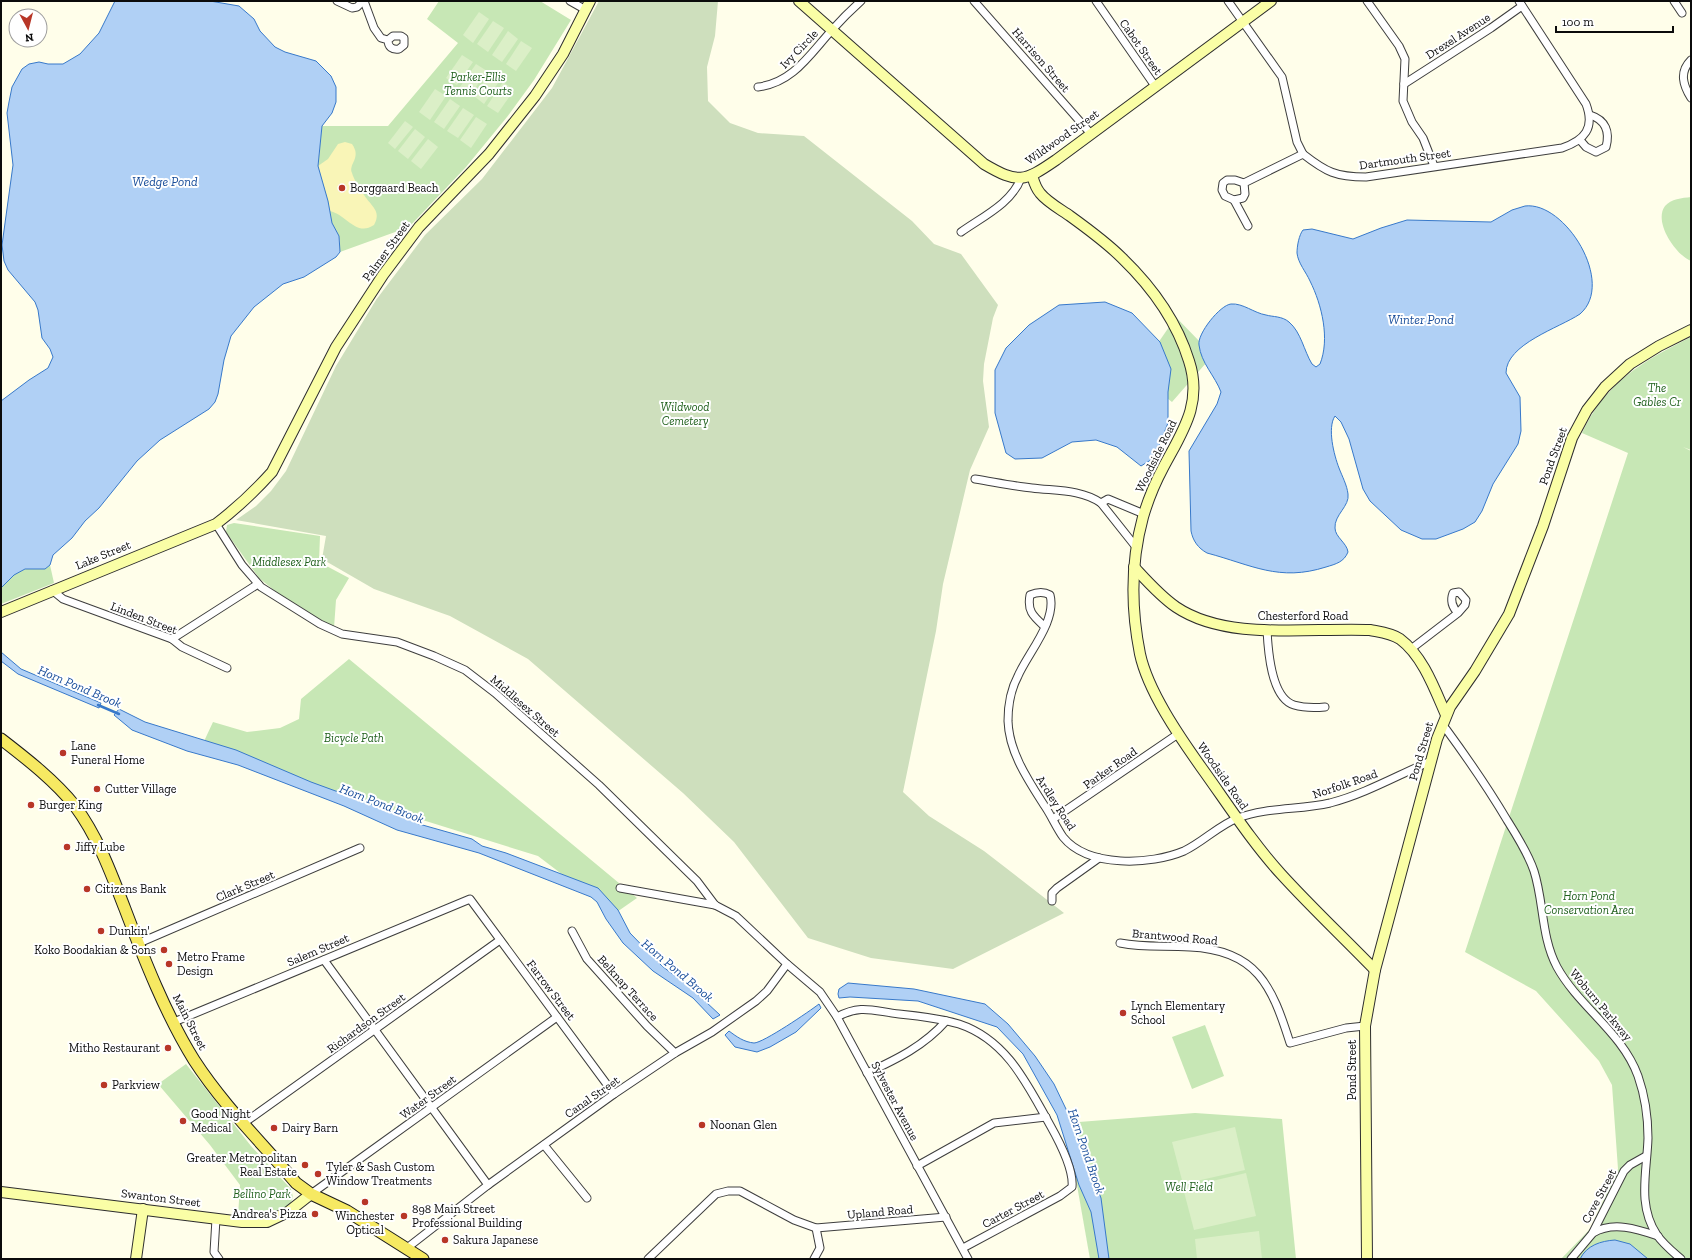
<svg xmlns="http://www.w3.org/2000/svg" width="1692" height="1260" font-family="'Zilla Slab',serif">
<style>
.green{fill:#c7e7b5}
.sand{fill:#f9f5b7}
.cemetery{fill:#cedfbd}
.pitch{fill:#dbefc7}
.water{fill:#b0d0f5;stroke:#3879ca}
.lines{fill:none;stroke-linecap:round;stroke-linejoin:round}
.stream{stroke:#3879ca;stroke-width:2.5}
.street-casing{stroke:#3e3e3e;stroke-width:9}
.secondary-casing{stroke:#2d2d2d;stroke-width:12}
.primary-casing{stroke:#1c1c1c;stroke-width:13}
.street{stroke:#fff;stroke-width:7}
.secondary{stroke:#fafea6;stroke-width:10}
.primary{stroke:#f6e962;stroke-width:11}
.poi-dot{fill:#b83627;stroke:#fff;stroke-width:1.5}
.labels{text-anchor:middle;stroke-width:4;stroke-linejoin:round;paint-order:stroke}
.street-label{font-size:12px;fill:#0b0b0b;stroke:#fff}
.park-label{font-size:12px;font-style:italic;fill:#21611e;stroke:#fff}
.poi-label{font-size:12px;fill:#0b0b0b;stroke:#fff;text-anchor:start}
.water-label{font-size:13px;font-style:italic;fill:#184d9a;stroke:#fff}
</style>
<rect width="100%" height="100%" fill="#fffeea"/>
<g class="green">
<path d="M 439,1 L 540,1 L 571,20 L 534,80 L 507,117 L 466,167 L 409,227 L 340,252 L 340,241 L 332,223 L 328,201 L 318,166 L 322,126 L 388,126 L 458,43 L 427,19 Z"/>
<path d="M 1691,197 L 1691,261 C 1676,255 1653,222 1665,206 C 1671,199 1682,198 1691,197 Z"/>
<path d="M 1167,308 L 1201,343 L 1206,363 L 1172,402 L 1157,390 L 1158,343 L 1169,327 Z"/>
<path d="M 1691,337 L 1691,450 L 1683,447 L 1691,451 L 1691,1259 L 1561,1259 L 1590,1229 L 1618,1169 L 1612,1085 L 1599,1061 L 1536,991 L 1465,952 L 1628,453 L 1582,433 C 1605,383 1643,361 1691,337 Z"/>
<path d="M 234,523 L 320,536 L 319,562 L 349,578 L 336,600 L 334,628 L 275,591 L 259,578 L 226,532 L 227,525 Z"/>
<path d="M 50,565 L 54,583 L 1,604 L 1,588 C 8,580 15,571 26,569 C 35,567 43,571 50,565 Z"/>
<path d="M 349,659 L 637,898 L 614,914 L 538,856 L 291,779 L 199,752 L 213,722 L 247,732 L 280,728 L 299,719 L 301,699 Z"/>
<path d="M 1205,1025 L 1224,1076 L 1192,1089 L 1172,1037 Z"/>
<path d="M 186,1064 L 251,1146 L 291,1189 L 293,1197 L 290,1205 L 264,1219 L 238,1216 L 240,1185 L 210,1145 L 158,1084 Z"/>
<path d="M 1195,1113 L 1282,1119 L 1296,1259 L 1090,1259 L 1066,1123 Z"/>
</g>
<path class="sand" d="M 345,142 L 352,144 C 362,158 348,164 352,173 C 354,180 360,189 364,195 C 371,206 382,211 374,225 C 356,237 347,215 330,211 C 328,196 321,182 318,166 L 328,159 L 338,144 Z"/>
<path class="cemetery" d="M 599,1 L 718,1 L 715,36 L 707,67 L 708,101 L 730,123 L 758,133 L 804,136 L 912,221 L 934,244 L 961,254 L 998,305 L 993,318 L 984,364 L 983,381 L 989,427 L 970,470 L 943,584 L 936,631 L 903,792 L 929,816 L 984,851 L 1064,913 L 953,969 L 871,958 L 808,938 L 734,842 L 683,793 L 528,659 L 450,616 L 374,589 L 322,559 L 326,536 L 236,520 L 256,506 L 271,491 L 286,471 L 336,366 L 376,300 L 425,235 L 482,179 L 552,88 Z"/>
<g class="pitch">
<path d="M 479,12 L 489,19 L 473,43 L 463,35 Z"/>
<path d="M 493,21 L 504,28 L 488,52 L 477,44 Z"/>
<path d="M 508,31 L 518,39 L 502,62 L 492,55 Z"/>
<path d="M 521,41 L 532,48 L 516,71 L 506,64 Z"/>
<path d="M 462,55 L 473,62 L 457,85 L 446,78 Z"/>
<path d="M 476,64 L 487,71 L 471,94 L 460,87 Z"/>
<path d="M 490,73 L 500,80 L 484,104 L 474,96 Z"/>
<path d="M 503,82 L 514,90 L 498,113 L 487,106 Z"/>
<path d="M 435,89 L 446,96 L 430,120 L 419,112 Z"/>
<path d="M 450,99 L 460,106 L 444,129 L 434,122 Z"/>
<path d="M 463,108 L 474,115 L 458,138 L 447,131 Z"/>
<path d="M 476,117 L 487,124 L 471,148 L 460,140 Z"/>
<path d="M 405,121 L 413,127 L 395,149 L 388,143 Z"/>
<path d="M 415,129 L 425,137 L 408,159 L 398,151 Z"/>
<path d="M 428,139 L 438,147 L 421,169 L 411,161 Z"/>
<path d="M 1235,1127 L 1245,1170 L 1183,1184 L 1172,1142 Z"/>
<path d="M 1246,1173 L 1256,1216 L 1194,1230 L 1183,1188 Z"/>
<path d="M 1259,1231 L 1262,1259 L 1197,1259 L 1195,1239 Z"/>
</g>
<g class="water">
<path d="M 115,1 L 210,1 L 239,6 L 254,19 L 260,31 L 275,47 L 285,52 L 316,61 L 331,76 L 336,87 L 336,102 L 332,113 L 322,126 L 318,166 L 328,201 L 332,223 L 339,236 L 340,252 L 336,257 L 304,277 L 283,284 L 254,307 L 231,336 L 224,360 L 218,394 L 215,402 L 209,409 L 160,440 L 137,461 L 99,508 L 85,521 L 72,538 L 53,555 L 50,565 L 45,569 L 25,569 L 14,575 L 1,588 L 1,401 L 29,380 L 48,368 L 53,357 L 50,349 L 42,338 L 38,310 L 35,302 L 8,270 L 4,261 L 2,245 L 13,165 L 7,113 L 9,102 L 12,87 L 22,69 L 29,64 L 39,62 L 48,64 L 63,64 L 80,54 L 99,33 Z"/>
<path d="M 1525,206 C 1565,201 1616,283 1580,314 C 1559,328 1506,344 1506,373 L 1520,397 L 1521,431 L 1518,444 L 1493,484 L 1482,511 L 1475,522 L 1463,529 L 1436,539 L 1422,539 L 1401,530 L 1370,501 L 1363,489 L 1349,439 L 1341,422 L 1335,416 C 1327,428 1334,455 1339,468 C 1342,476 1347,485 1348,494 C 1350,506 1334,515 1335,528 C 1335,537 1347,543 1348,552 C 1344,562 1336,564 1326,567 C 1279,582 1252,565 1207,553 C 1198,548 1193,541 1191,531 L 1189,451 L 1217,404 L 1221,392 C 1215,376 1201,363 1199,345 C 1197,334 1220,305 1231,304 C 1243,303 1254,313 1266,315 C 1273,317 1282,316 1289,322 C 1301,332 1304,351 1312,364 L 1316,367 L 1320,364 C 1330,339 1322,305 1310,281 C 1306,272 1298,263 1297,253 C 1297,246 1299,235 1303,230 L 1312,229 L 1353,239 L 1381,228 L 1407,220 L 1491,222 L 1512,210 Z"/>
<path d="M 1105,302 L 1132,313 L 1160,342 L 1171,369 L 1168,392 L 1168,423 L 1154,458 L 1141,466 L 1117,447 L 1096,440 L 1072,442 L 1042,458 L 1015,459 L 1006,453 L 995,413 L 995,370 L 1006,348 L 1029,325 L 1059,305 Z"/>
<path d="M 1,652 L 21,669 L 101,703 L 99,708 L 18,674 L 1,661 Z"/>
<path d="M 119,709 L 145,722 L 236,750 L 311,782 L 404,816 L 419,824 L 472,839 L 482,846 L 506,853 L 598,888 L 618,910 L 630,933 L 662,966 L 692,989 L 720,1015 L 713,1019 L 693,998 L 653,971 L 623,943 L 606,919 L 597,902 L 591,897 L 479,853 L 397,830 L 344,806 L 238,765 L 187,751 L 132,730 L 114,715 Z"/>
<path d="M 848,983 L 914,989 L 985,1004 L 1008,1024 L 1035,1056 L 1054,1084 L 1066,1109 L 1101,1198 L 1109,1259 L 1099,1259 L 1091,1212 L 1079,1185 L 1057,1115 L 1023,1054 L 997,1027 L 918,1001 L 850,997 L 839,998 L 838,994 L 839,989 Z"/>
<path d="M 819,1004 L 821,1008 L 819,1010 L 796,1032 L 770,1047 L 757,1052 L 735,1047 L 725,1035 L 729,1031 C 737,1037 744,1042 754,1043 C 763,1043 810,1011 819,1004 Z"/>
<path d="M 1615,1240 L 1630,1244 L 1648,1259 L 1580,1259 C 1587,1245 1601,1241 1615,1240 Z"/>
</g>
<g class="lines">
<path class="stream" d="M 98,705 L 119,714"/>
<defs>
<g id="street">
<path d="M 337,1 L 352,8 L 357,7 L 363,1"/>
<path d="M 364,1 L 374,28 L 381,38 L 388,40 L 393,36 L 401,36 L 404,38 L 404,45 L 399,49 C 392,50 388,47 388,40"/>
<path d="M 570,1 L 586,10"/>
<path d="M 974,1 L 1091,134"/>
<path d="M 1096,1 L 1155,86"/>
<path d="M 1228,1 L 1282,77 L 1297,142 L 1303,154"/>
<path d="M 1367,1 L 1399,46 L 1405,59 L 1403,101 L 1412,122 L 1423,138 L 1434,166"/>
<path d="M 1674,1 L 1682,13"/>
<path d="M 1691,60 C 1679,72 1683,85 1691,98"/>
<path d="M 1404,84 L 1491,28 L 1522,6"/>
<path d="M 758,87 C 793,83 810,54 832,30 C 841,20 851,10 861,1"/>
<path d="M 1580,140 L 1586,147 L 1596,152 L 1606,147 C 1610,132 1606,120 1590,115"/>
<path d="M 1234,200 L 1225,196 L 1222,190 L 1223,183 L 1227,180 L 1235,180 L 1244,183"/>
<path d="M 1248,226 L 1234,200 L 1243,198 L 1245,194 L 1244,183 L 1303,154 C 1326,172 1336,177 1366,177 L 1562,148 C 1585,140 1595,128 1586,104 L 1519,1"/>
<path d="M 961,232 C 982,217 1012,203 1021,178"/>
<path d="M 975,479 C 994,482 1013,486 1032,488 C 1055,491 1081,489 1101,503 L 1108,499 L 1144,514"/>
<path d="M 1101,503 L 1136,547"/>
<path d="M 216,524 L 242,565 L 261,587 L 320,624 L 342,634 L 397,642 L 434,656 L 465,670 L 495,693 L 599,785 L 697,881 L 715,905 L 736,916 L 787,964 L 820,992 L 837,1017 L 968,1259"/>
<path d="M 52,590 L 63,599 L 172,639 L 182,647 L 227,668"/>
<path d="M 1044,626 C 1033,616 1027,611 1030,595 C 1037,592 1043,591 1050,595 C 1057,621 1028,653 1018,676 C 1011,689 1008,706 1008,721 C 1009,752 1028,780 1044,805 C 1051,815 1056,827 1063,837 C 1088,868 1151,865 1184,851 C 1203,842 1219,825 1238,818 C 1267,807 1300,810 1330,803 C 1365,794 1398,775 1431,761"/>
<path d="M 1267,630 C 1268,650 1271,698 1294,705 C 1304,708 1315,708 1325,707"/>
<path d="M 172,639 L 258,584"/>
<path d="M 1411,649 L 1458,613 C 1452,607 1450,601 1453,593 L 1459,592 L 1466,600 L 1465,605 L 1458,613"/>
<path d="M 1446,729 C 1468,759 1488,788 1507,820 C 1517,836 1528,853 1534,871 C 1544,902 1541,937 1557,967 C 1579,1007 1622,1032 1638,1076 C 1645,1096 1648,1116 1648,1138 C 1647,1172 1637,1205 1657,1235 C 1663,1244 1673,1252 1681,1259"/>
<path d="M 1053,819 L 1178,734"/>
<path d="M 620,888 L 715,905"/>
<path d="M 1052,901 L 1052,893 L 1057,888 L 1099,858"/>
<path d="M 572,931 L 587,959 L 647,1026 L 675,1053"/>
<path d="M 139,943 L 360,848"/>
<path d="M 1120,943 C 1146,948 1164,945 1190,947 C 1257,950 1272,986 1290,1043 L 1346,1028 L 1365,1026"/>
<path d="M 324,960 L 488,1185"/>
<path d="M 837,1017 C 861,1004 873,1011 899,1014 C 919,1016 939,1018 959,1024 C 1007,1040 1027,1084 1050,1125 C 1059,1141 1074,1169 1072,1187 L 1060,1196 L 963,1248"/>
<path d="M 174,1022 L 470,899 L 614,1094"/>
<path d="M 867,1073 C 897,1059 924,1046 946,1021"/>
<path d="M 244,1123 L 500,940"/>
<path d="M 544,1145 L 587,1198"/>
<path d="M 917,1166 L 994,1123 L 1046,1117"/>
<path d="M 311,1194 L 557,1017"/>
<path d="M 216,1219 L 214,1252 L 219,1259"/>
<path d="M 1593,1233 C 1613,1221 1637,1229 1658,1236"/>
<path d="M 407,1248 L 488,1185 L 614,1094 L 675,1053 L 712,1032 L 756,1001 L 767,991 L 787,964"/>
<path d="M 648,1259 L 716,1194 L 728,1191 L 740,1191 L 794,1220 L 816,1228 L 946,1217"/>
<path d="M 814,1259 L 820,1248 L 816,1228"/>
<path d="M 1571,1259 L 1592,1234 L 1624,1171 L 1630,1165 L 1646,1156"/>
</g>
<g id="secondary">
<path d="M 799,1 L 984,164 C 1018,184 1024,182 1056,160 L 1271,1"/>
<path d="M 1032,175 C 1034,182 1035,187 1040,193 C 1047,202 1060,209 1070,216 C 1088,229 1106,242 1122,258 C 1151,286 1177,322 1189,361 C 1203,404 1182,432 1163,468 C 1155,483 1148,500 1143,517 C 1131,561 1131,609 1140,654 C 1148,691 1179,736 1201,767 C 1227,803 1251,841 1281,874 C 1311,907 1344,938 1375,970"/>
<path d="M 1134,567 C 1147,581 1160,596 1176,607 C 1228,642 1311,627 1370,630 C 1380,632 1391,633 1400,639 C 1423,656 1435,690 1446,715"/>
<path d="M 1,612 L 216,524 C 237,508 255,491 272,472 L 336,347 L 383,275 L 419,227 L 489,154 L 535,96 L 563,54 L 590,1"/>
<path d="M 1,1192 L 242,1222 L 267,1222 L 288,1212 L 311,1194"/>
<path d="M 136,1259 L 143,1209"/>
<path d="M 1367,1259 L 1365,1026 L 1375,970 L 1437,739 L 1450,707 L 1475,671 L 1509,614 L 1543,526 L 1572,438 L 1587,410 L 1605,387 L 1630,364 L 1659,346 L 1691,330"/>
</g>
<path id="primary" d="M 1,739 C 27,759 55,781 75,806 C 98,837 111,873 125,909 C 144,959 166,1015 194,1060 C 223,1105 262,1143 296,1183 L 311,1194 L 347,1211 L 423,1259"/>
</defs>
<use href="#street" class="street-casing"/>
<use href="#secondary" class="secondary-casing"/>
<use href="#primary" class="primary-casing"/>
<use href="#street" class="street"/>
<use href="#secondary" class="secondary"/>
<use href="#primary" class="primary"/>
</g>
<g class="poi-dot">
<circle cx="342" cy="188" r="4"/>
<circle cx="63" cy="753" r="4"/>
<circle cx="97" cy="789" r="4"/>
<circle cx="31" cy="805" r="4"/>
<circle cx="67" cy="847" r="4"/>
<circle cx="87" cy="889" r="4"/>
<circle cx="101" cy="931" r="4"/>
<circle cx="164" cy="950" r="4"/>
<circle cx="169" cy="964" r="4"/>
<circle cx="1123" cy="1013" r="4"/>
<circle cx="168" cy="1048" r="4"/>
<circle cx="104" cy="1085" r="4"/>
<circle cx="183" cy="1121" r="4"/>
<circle cx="702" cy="1125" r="4"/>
<circle cx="274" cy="1128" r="4"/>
<circle cx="305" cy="1165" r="4"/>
<circle cx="318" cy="1174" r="4"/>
<circle cx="365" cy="1202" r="4"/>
<circle cx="315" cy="1214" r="4"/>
<circle cx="404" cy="1216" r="4"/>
<circle cx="445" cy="1240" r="4"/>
</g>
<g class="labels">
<g class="street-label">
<text transform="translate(1458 36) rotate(-33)" y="4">Drexel Avenue</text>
<text transform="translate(1141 47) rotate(55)" y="4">Cabot Street</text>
<text transform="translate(799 49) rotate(-46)" y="4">Ivy Circle</text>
<text transform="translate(1041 60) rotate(49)" y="4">Harrison Street</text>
<text transform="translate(1062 137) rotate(-35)" y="4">Wildwood Street</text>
<text transform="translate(1405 159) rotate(-8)" y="4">Dartmouth Street</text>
<text transform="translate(386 251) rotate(-54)" y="4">Palmer Street</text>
<text transform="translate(1156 456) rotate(-64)" y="4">Woodside Road</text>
<text transform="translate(1553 456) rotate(-70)" y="4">Pond Street</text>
<text transform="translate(103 555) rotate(-22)" y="4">Lake Street</text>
<text x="1303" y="620">Chesterford Road</text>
<text transform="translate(144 618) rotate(21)" y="4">Linden Street</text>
<text transform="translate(525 706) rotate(41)" y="4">Middlesex Street</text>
<text transform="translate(1421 751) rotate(-74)" y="4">Pond Street</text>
<text transform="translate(1110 768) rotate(-35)" y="4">Parker Road</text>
<text transform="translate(1223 776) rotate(55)" y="4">Woodside Road</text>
<text transform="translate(1345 784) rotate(-19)" y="4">Norfolk Road</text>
<text transform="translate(1056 803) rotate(57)" y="4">Ardley Road</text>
<text transform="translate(245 886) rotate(-23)" y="4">Clark Street</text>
<text transform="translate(1175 937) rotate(5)" y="4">Brantwood Road</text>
<text transform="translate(318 950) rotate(-23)" y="4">Salem Street</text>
<text transform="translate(628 988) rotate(48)" y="4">Belknap Terrace</text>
<text transform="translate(551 990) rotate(53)" y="4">Farrow Street</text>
<text transform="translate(1601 1005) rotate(50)" y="4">Woburn Parkway</text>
<text transform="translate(190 1022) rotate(63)" y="4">Main Street</text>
<text transform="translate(366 1023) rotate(-36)" y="4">Richardson Street</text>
<text transform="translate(1352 1070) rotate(-90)" y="4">Pond Street</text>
<text transform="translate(428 1097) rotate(-36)" y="4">Water Street</text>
<text transform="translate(592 1097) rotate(-35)" y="4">Canal Street</text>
<text transform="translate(895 1101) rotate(62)" y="4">Sylvester Avenue</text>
<text transform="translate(1599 1196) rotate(-62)" y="4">Cove Street</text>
<text transform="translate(161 1198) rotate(7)" y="4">Swanton Street</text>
<text transform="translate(1013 1209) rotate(-28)" y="4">Carter Street</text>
<text transform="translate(880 1212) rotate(-5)" y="4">Upland Road</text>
</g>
<g class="park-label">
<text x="478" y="81">Parker-Ellis<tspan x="478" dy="14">Tennis Courts</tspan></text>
<text x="1657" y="392">The<tspan x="1657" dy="14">Gables Cr</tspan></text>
<text x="685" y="411">Wildwood<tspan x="685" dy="14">Cemetery</tspan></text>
<text x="289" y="566">Middlesex Park</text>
<text x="354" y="742">Bicycle Path</text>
<text x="1589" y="900">Horn Pond<tspan x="1589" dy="14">Conservation Area</tspan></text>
<text x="1189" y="1191">Well Field</text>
<text x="262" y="1198">Bellino Park</text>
</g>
<g class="poi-label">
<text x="350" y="192">Borggaard Beach</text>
<text x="71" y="750">Lane<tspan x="71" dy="14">Funeral Home</tspan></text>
<text x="105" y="793">Cutter Village</text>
<text x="39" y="809">Burger King</text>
<text x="75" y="851">Jiffy Lube</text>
<text x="95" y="893">Citizens Bank</text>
<text x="109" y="935">Dunkin'</text>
<text x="156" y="954" text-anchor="end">Koko Boodakian &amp; Sons</text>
<text x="177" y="961">Metro Frame<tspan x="177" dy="14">Design</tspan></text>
<text x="1131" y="1010">Lynch Elementary<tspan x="1131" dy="14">School</tspan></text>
<text x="160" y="1052" text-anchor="end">Mitho Restaurant</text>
<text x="112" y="1089">Parkview</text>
<text x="191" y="1118">Good Night<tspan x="191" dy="14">Medical</tspan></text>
<text x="710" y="1129">Noonan Glen</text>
<text x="282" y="1132">Dairy Barn</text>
<text x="297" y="1162" text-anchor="end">Greater Metropolitan<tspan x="297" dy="14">Real Estate</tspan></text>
<text x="326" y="1171">Tyler &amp; Sash Custom<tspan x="326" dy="14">Window Treatments</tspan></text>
<text x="412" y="1213">898 Main Street<tspan x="412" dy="14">Professional Building</tspan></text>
<text x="307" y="1218" text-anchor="end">Andrea's Pizza</text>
<text x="365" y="1220" text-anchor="middle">Winchester<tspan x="365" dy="14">Optical</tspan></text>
<text x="453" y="1244">Sakura Japanese</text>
</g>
<g class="water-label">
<text x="165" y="186">Wedge Pond</text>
<text x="1421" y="324">Winter Pond</text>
<text transform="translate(80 686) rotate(23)" y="5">Horn Pond Brook</text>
<text transform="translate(382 803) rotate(21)" y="5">Horn Pond Brook</text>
<text transform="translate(678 970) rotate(40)" y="5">Horn Pond Brook</text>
<text transform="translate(1087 1151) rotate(71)" y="5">Horn Pond Brook</text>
</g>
</g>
<rect width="1692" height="1260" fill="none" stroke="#0b0b0b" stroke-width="4"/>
<g transform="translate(28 28) rotate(173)"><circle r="19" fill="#ffffff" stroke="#9d9d9d"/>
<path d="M0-3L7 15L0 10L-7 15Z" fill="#b83627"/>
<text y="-6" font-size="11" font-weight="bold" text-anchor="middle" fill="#0b0b0b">N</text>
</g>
<path d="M1556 26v6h117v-6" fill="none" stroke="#0b0b0b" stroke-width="2"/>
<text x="1562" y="26" font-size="12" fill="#0b0b0b" stroke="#ffffff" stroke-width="3" paint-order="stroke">100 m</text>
</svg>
